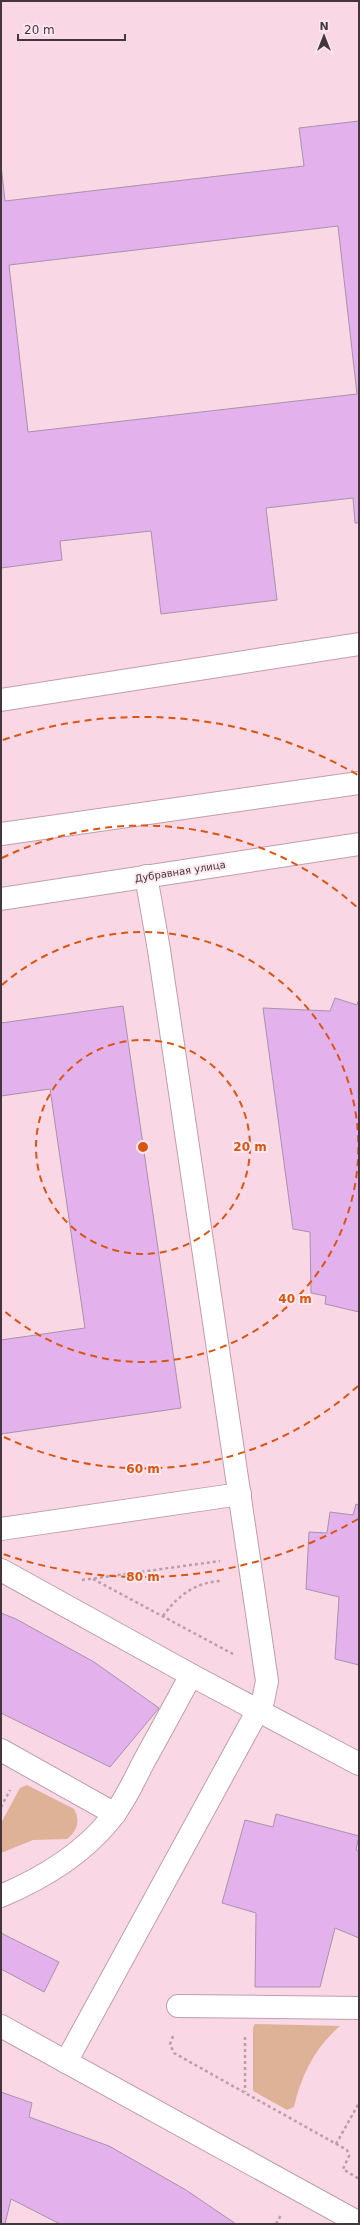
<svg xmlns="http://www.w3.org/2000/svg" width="360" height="2225" font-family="'DejaVu Sans',sans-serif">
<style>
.green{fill:#ddb296}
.building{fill:#e3b1ec;stroke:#a793ab;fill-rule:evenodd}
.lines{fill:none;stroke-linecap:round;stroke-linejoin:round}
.minor-casing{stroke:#bf9eab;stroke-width:24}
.path{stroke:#ba9eaa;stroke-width:2.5;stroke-dasharray:3 3;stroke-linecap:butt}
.minor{stroke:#fff;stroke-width:22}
.ring{fill:none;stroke:#d85611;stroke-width:2;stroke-dasharray:7 5}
.labels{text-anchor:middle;stroke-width:4;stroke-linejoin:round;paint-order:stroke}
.street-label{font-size:10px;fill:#44363c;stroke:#fee9f1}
.centre{fill:#d85611;stroke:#fee9f1;stroke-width:2}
.ring-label{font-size:12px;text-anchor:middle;font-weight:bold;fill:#d85611;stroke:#fee9f1;stroke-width:4;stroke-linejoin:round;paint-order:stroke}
</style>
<rect width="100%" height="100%" fill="#fad7e5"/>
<g class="green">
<path d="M 27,1785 L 74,1809 C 81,1821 77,1831 67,1839 L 33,1840 L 1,1853 L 1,1823 L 20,1788 Z"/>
<path d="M 255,2024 L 340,2026 C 315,2047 301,2076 294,2107 L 287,2110 L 253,2091 L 253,2028 Z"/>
</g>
<g class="building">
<path d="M 359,121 L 359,523 L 355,523 L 353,498 L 266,508 L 277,600 L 161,614 L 151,531 L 60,541 L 62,560 L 1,568 L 1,165 L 5,201 L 304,166 L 299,128 ZM 338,226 L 357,394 L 28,432 L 9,265 Z"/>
<path d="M 335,998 L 357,1005 L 359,999 L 359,1312 L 325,1304 L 326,1296 L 311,1293 L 310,1232 L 293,1229 L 263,1008 L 330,1011 Z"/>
<path d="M 123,1006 L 181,1408 L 1,1434 L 1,1340 L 85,1328 L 50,1089 L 1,1096 L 1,1023 Z"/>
<path d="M 356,1504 L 359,1505 L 359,1665 L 335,1659 L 339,1597 L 306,1589 L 309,1532 L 327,1533 L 330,1512 L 353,1515 Z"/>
<path d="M 1,1613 L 16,1619 L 94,1662 L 159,1708 L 110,1767 L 1,1713 Z"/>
<path d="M 276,1814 L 359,1836 L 356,1850 L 359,1851 L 359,1938 L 335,1928 L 320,1987 L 255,1987 L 256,1913 L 222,1903 L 245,1820 L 273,1827 Z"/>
<path d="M 1,1933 L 59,1962 L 44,1992 L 1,1969 Z"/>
<path d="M 1,2092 L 32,2103 L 29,2117 L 109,2146 L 186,2190 L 236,2224 L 60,2224 L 11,2199 L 5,2224 L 1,2224 Z"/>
</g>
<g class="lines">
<defs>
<g id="minor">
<path d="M 1,700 L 359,644"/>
<path d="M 1,834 L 359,783"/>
<path d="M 1,899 L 359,844"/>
<path d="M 1,1529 L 240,1494"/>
<path d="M 1,1570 L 191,1675"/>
<path d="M 1,1750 L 115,1814"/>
<path d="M 1,1896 C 41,1879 82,1854 109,1821 C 123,1804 133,1783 143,1763 C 159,1734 175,1705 191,1675 L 359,1764"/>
<path d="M 178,2006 L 359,2008"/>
<path d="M 1,2026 L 359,2223"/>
<path d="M 66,2062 L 263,1701 L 267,1681 L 159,950 L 146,876"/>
</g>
</defs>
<use href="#minor" class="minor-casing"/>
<g class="path">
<path d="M 93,1579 L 233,1654"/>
<path d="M 82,1580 L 220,1561"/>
<path d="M 163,1616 C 177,1596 196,1582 221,1581"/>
<path d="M 1,1807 L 10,1790"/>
<path d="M 173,2036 L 170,2044 L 174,2053 L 347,2150 L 349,2156 L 343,2169 L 359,2179"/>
<path d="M 245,2037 L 245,2092"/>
<path d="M 336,2144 L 359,2103"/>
<path d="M 276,2224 L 281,2215"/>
</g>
<use href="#minor" class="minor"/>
</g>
<g class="ring">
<circle cx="143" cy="1147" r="107"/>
<path d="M2 985A215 215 0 1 1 2 1309"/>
<path d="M358 1386A322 322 0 0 1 2 1436M2 858A322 322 0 0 1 358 908"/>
<path d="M358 1519A430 430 0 0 1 3 1554M3 740A430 430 0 0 1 358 775"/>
</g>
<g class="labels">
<g class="street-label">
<text transform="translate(180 871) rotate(-9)" y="4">Дубравная улица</text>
</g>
</g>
<circle cx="143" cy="1147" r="6" class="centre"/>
<g class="ring-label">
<text x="250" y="1151">20 m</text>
<text x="295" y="1303">40 m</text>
<text x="143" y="1473">60 m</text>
<text x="143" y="1581">80 m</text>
</g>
<rect width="360" height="2225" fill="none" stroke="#44363c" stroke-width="4"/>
<g transform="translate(324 36)" stroke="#fee9f1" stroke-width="3" paint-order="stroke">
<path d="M0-3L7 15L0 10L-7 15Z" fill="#44363c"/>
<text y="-6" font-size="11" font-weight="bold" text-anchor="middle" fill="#44363c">N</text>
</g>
<path d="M18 34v6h107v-6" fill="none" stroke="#44363c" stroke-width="2"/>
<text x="24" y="34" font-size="12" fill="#44363c" stroke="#fee9f1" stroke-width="3" paint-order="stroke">20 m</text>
</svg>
